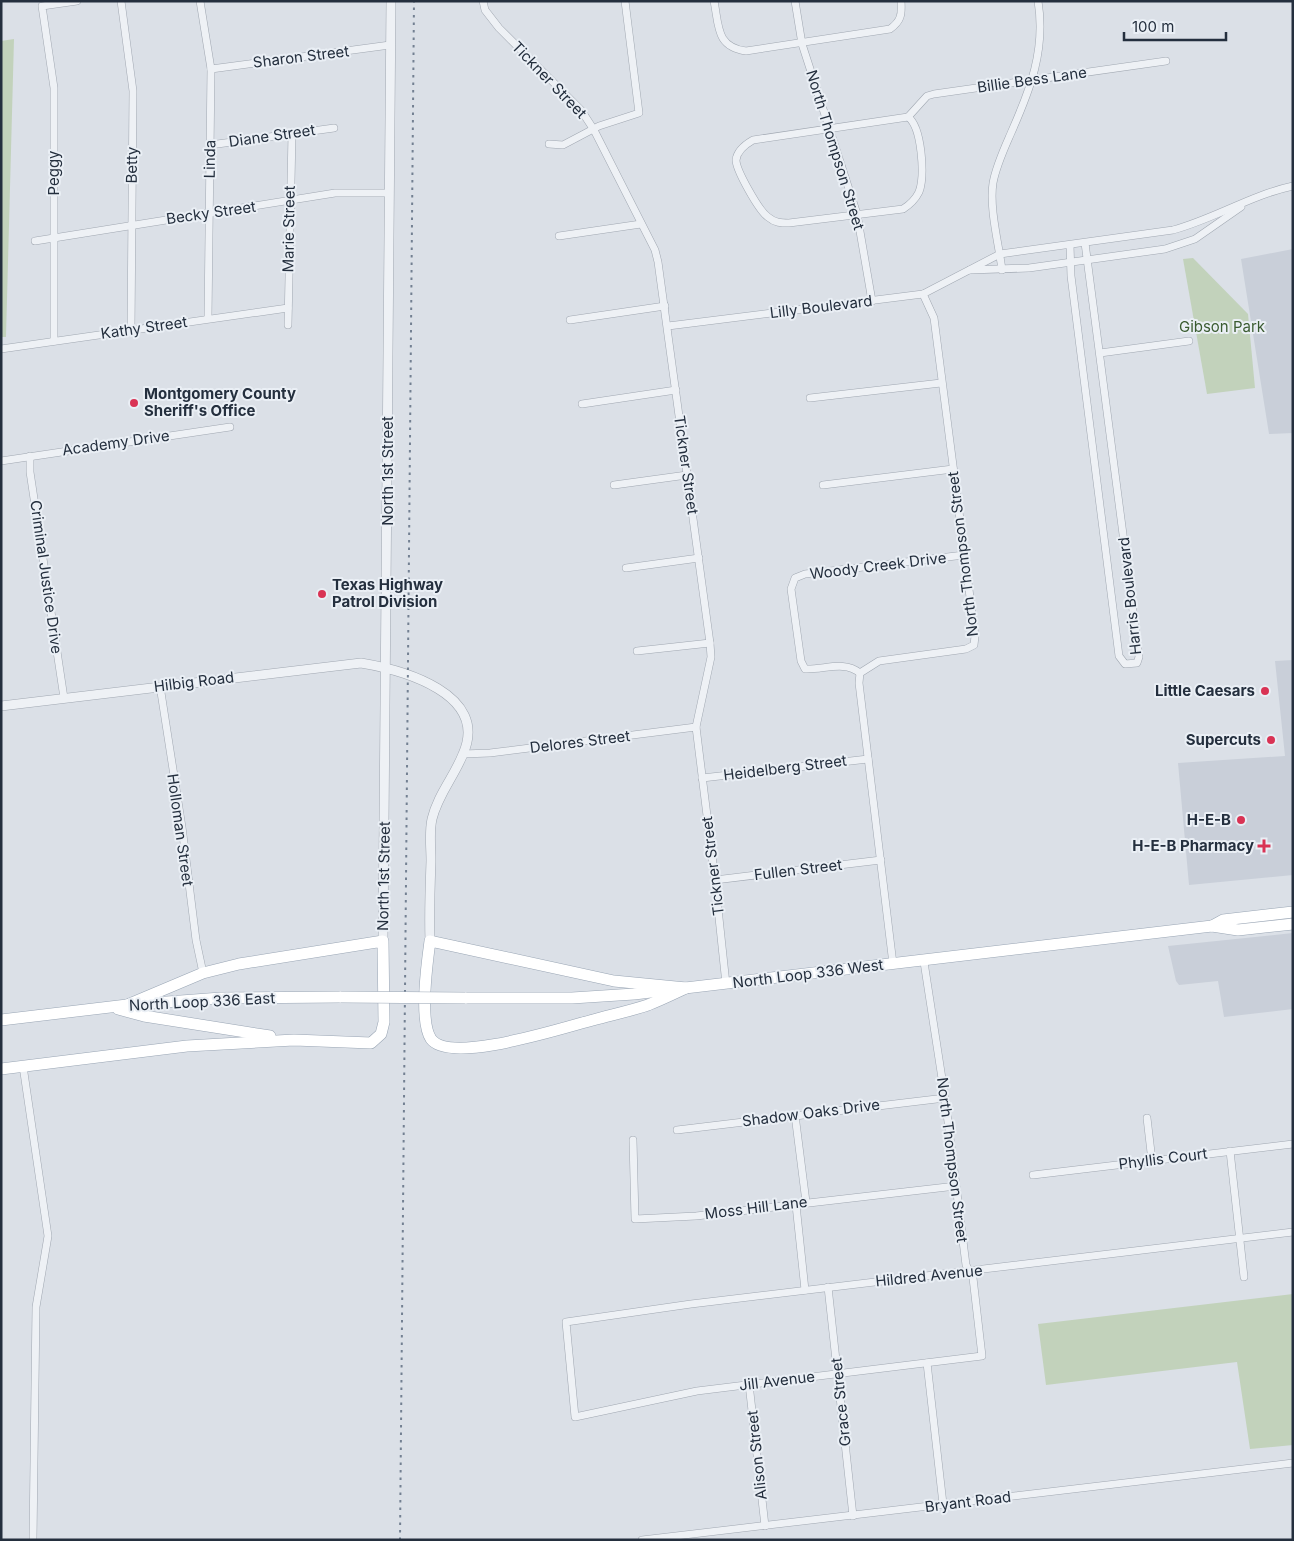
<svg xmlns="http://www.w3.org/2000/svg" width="1294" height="1541" viewBox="0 0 1294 1541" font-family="Inter,sans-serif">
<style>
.built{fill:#c9cfd9}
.green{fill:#c2d2bb}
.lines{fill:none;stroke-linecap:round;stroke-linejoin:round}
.minor-casing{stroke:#a0a7b1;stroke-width:8}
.tertiary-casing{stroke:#a0a7b1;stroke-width:10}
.primary-casing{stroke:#99a5b4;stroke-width:12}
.minor{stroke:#eef1f5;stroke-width:7}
.tertiary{stroke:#eef1f5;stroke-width:9}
.primary{stroke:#fff;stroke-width:11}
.rail{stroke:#738092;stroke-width:2;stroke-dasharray:2.5 5;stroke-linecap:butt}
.primary-bridge-casing{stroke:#99a5b4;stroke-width:12;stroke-linecap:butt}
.primary-bridge{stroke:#fff;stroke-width:11}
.poi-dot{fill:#d93354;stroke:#eaeff5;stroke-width:2}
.labels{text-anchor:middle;stroke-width:4;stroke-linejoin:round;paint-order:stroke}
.street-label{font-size:15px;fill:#242f3e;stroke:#eaeff5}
.park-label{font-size:15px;fill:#3a5b30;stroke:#eaeff5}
.poi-label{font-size:15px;font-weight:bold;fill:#242f3e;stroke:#eaeff5;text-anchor:end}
</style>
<rect width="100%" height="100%" fill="#dbe0e7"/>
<g class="built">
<path d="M1293 249V433L1269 434 1241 259Z"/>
<path d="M1293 660V875L1189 885 1178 763 1285 756 1275 661Z"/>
<path d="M1293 933V1009L1224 1017 1218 981 1179 985 1176 981 1168 946Z"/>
</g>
<g class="green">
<path d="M14 39 6 337H1V41Z"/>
<path d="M1193 258 1248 314 1255 388 1207 394 1183 259Z"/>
<path d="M1293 1294V1445L1250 1449 1237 1362 1046 1385 1038 1324Z"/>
</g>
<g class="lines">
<g class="minor-casing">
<g id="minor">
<path d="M121 1 133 91 131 330"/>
<path d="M200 1 211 69 208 318"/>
<path d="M483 1 485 10 499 28 581 110 594 130 655 250 658 262 710 643 711 657 696 727 715 880 726 984"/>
<path d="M714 1C719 26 716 47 746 51L890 29C901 21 902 15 901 1"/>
<path d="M795 1 802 44 857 214 872 301"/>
<path d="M211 69 390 45"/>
<path d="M908 117C922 127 925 176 919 192 915 200 911 204 903 209L789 223C781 223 775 223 768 217 759 211 736 170 736 160 737 151 746 144 753 140Z"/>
<path d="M908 117 927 96 934 94 1166 61"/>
<path d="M549 144 563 145 599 126 639 113 625 1"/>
<path d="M210 145 334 128"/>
<path d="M559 236 641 224"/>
<path d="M35 241 335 193H388"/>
<path d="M1070 245 1071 276 1119 656 1125 664 1137 663 1139 657 1085 243"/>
<path d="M970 270 1029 268 1165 249 1195 239 1241 207"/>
<path d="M1002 270C999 245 989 208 993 183 996 166 1004 149 1011 133 1030 90 1046 50 1038 1"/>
<path d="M570 320 665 306"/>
<path d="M288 325 292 134"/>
<path d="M668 326 923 294 1000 254 1173 230C1214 219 1251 195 1293 186"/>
<path d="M54 341V88L42 6 77 1"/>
<path d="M1 349 288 308"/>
<path d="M1100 353 1189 341"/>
<path d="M810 398 941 383"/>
<path d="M582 404 676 390"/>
<path d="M30 456V472L64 698"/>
<path d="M1 461 230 427"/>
<path d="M614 485 687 475"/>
<path d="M823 485 953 469"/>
<path d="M626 568 699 558"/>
<path d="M637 651 710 643"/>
<path d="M860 673C844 660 824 670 805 669L801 661 791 589 795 578 805 574 964 555"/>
<path d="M160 686 182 827 196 940 203 973"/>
<path d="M463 754 490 753 696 727"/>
<path d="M702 778 868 759"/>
<path d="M715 880 881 860"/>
<path d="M924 962 945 1098 966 1265 973 1278 982 1356 697 1391 575 1417 566 1322 691 1304 1293 1232"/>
<path d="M893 964 859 683 860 673 879 661 966 649 974 645 975 636 934 318 923 294"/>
<path d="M23 1066 48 1236 36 1307 33 1540"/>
<path d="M795 1115 806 1202"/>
<path d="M1147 1118 1152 1161"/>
<path d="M677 1130 945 1098"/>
<path d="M633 1140 635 1219 696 1216 956 1186"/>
<path d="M1230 1151 1244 1277"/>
<path d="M1033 1175 1293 1144"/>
<path d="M796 1205 805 1290"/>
<path d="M828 1287 853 1516"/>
<path d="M927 1363 943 1504"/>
<path d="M749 1384 765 1526"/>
<path d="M642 1540 1293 1463"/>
</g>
</g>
<g class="tertiary-casing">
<g id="tertiary">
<path d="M1 706 361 663C403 670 490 694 463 754 454 777 438 794 432 819 429 832 431 847 431 861 430 888 429 914 430 941"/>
<path d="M383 941 391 1"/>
</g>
</g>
<g class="primary-casing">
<g id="primary">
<path d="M1212 926 1223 920 1293 912"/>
<path d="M430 941 614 981 686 988C673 994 661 1000 648 1005 630 1011 611 1015 593 1020 565 1027 450 1065 431 1039 419 1021 427 963 430 941Z"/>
<path d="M465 998H572L634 994 1212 926 1238 930 1293 924"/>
<path d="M118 1009 144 1016 270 1036"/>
<path d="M1 1020 127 1005 221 998 341 997"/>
<path d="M1 1069 187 1046 294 1040 371 1043 381 1034 384 1022 383 941 239 964 203 973 127 1005"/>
</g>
</g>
<use href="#minor" class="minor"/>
<use href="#tertiary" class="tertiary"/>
<use href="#primary" class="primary"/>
<path class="rail" d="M400 1540 414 1"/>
<g class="primary-bridge-casing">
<path id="primary-bridge" d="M341 997 465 998"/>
</g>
<use href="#primary-bridge" class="primary-bridge"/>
</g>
<g class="poi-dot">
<circle cx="134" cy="403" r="5"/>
<circle cx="322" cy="594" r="5"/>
<circle cx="1265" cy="691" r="5"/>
<circle cx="1271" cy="740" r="5"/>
<circle cx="1241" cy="820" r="5"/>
<path d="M1261.5 838.5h5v5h5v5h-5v5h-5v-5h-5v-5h5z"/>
</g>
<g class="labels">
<g class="street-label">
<text transform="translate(301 57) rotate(-7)" y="5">Sharon Street</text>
<text transform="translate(549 80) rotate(46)" y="5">Tickner Street</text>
<text transform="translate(1032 80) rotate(-8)" y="5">Billie Bess Lane</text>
<text transform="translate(272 136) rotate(-8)" y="5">Diane Street</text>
<text transform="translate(835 150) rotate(73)" y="5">North Thompson Street</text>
<text transform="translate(210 159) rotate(-89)" y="5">Linda</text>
<text transform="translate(132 165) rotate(-89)" y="5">Betty</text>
<text transform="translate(54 173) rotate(-90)" y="5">Peggy</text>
<text transform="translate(211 213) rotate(-8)" y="5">Becky Street</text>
<text transform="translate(289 229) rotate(-89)" y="5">Marie Street</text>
<text transform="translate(821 307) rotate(-7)" y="5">Lilly Boulevard</text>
<text transform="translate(144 328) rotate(-8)" y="5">Kathy Street</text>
<text transform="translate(116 443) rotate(-8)" y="5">Academy Drive</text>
<text transform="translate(686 465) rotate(82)" y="5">Tickner Street</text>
<text transform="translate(388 471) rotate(-90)" y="5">North 1st Street</text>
<text transform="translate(963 554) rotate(-97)" y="5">North Thompson Street</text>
<text transform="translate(878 566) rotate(-7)" y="5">Woody Creek Drive</text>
<text transform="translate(46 577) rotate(82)" y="5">Criminal Justice Drive</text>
<text transform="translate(1130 596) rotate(-96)" y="5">Harris Boulevard</text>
<text transform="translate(194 682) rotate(-7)" y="5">Hilbig Road</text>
<text transform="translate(580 742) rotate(-7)" y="5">Delores Street</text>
<text transform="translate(785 768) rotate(-7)" y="5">Heidelberg Street</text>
<text transform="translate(180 830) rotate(82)" y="5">Holloman Street</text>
<text transform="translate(713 866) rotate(-97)" y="5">Tickner Street</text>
<text transform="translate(798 870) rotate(-7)" y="5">Fullen Street</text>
<text transform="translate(384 876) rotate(-89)" y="5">North 1st Street</text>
<text transform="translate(808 974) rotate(-7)" y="5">North Loop 336 West</text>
<text transform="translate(202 1002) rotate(-3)" y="5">North Loop 336 East</text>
<text transform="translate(811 1113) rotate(-7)" y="5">Shadow Oaks Drive</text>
<text transform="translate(1163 1159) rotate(-7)" y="5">Phyllis Court</text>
<text transform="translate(952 1160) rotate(83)" y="5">North Thompson Street</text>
<text transform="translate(756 1208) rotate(-7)" y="5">Moss Hill Lane</text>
<text transform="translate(929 1276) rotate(-6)" y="5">Hildred Avenue</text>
<text transform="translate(777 1381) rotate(-7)" y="5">Jill Avenue</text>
<text transform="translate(841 1402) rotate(-96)" y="5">Grace Street</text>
<text transform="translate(757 1455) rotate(-96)" y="5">Alison Street</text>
<text transform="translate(968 1502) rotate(-7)" y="5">Bryant Road</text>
</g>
<g class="park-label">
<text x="1222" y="332">Gibson Park</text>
</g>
<g class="poi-label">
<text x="144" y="399" text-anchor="start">Montgomery County<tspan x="144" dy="17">Sheriff's Office</tspan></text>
<text x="332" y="590" text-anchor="start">Texas Highway<tspan x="332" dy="17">Patrol Division</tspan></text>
<text x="1255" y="696">Little Caesars</text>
<text x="1261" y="745">Supercuts</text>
<text x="1231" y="825">H-E-B</text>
<text x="1254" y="851">H-E-B Pharmacy</text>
</g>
</g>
<rect width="1294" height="1541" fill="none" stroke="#242f3e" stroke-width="5"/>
<path d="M1124 32v8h102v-8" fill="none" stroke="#242f3e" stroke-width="2.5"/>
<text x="1132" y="32" font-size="15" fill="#242f3e" stroke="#eaeff5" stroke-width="4" paint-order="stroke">100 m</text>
</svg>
